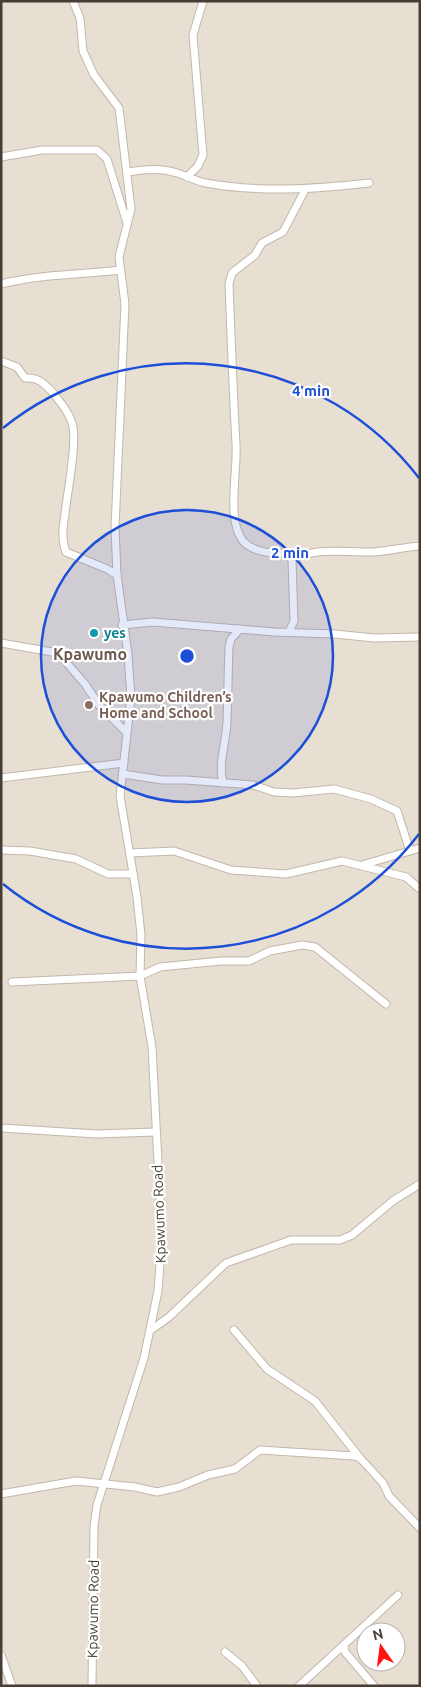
<svg xmlns="http://www.w3.org/2000/svg" width="421" height="1687" viewBox="0 0 421 1687" font-family="Ubuntu,sans-serif">
<style>
.residential{fill:#e8dfd3;fill-rule:evenodd}
.lines{fill:none;stroke-linecap:round;stroke-linejoin:round}
.street-casing{stroke:#c3b7ab;stroke-width:9}
.street{stroke:#fff;stroke-width:7}
.ring{fill:none;stroke:#1d4ed8;stroke-width:2.5}
.culture-dot{fill:#0f9aa8;stroke:#fff;stroke-width:2}
.education-dot{fill:#8d6e63;stroke:#fff;stroke-width:2}
.labels{text-anchor:middle;stroke-width:4.5;stroke-linejoin:round;paint-order:stroke}
.culture-label{font-size:14px;font-weight:bold;fill:#0d838f;stroke:#fff;text-anchor:start}
.education-label{font-size:14px;font-weight:bold;fill:#785e54;stroke:#fff;text-anchor:start}
.street-label{font-size:14px;fill:#473d35;stroke:#fff}
.quarter-label{font-size:16px;font-weight:bold;fill:#6b5a4b;stroke:#fff}
.centre{fill:#1d4ed8;stroke:#fff;stroke-width:2.5}
.ring-label{font-size:15px;text-anchor:middle;font-weight:bold;fill:#1d4ed8;stroke:#fff;stroke-width:4.5;stroke-linejoin:round;paint-order:stroke}
</style>
<rect width="100%" height="100%" fill="#f4eee6"/>
<path class="residential" d="M1 1H420V1686H1ZM366 1632H396V1662H366Z"/>
<g class="lines">
<g class="street-casing">
<g id="street">
<path d="M73 1 80 18 83 51 94 75 119 108 131 209 119 257 125 304 115 527 117 575 128 654 131 698 120 796 137 897 141 935 140 976 152 1047 162 1239 158 1291 144 1358 97 1505 94 1526 92 1686"/>
<path d="M1 157 42 150H97L107 159 127 223"/>
<path d="M128 172C144 169 162 168 177 173 187 176 196 181 206 183 260 193 315 189 369 183"/>
<path d="M187 177 198 166 203 155 193 35 203 1"/>
<path d="M1 284C40 274 81 275 120 270"/>
<path d="M1 361 17 367 25 378C39 377 45 384 54 394 60 402 69 412 72 423 78 439 67 494 65 514 63 527 61 539 66 552L107 569 117 575"/>
<path d="M301 554C284 553 256 556 243 541 226 520 238 469 236 444 233 390 231 337 229 284L232 273 255 255 262 243 283 232 305 190"/>
<path d="M122 625 153 622 274 632 335 634 374 638 420 637"/>
<path d="M289 632 294 621 292 560C316 546 346 553 373 552 389 551 404 547 420 546"/>
<path d="M1 643 58 653 85 684 99 705 126 732"/>
<path d="M123 774 162 780H186L253 785 274 792 293 793 334 789 371 799 397 811 410 851"/>
<path d="M1 778 124 763"/>
<path d="M223 783C218 762 226 743 227 722 228 697 228 672 229 647L231 639 240 629"/>
<path d="M1 850 30 851 76 859 108 874H133"/>
<path d="M131 853 174 851 231 870 286 874 342 861 406 877 420 889"/>
<path d="M362 865 420 848"/>
<path d="M12 982 140 976 160 967 221 961H249L270 951 302 945 315 947 386 1004"/>
<path d="M1 1128 97 1134 155 1132"/>
<path d="M151 1330 169 1317 226 1263 291 1240H340L352 1235 394 1200 420 1184"/>
<path d="M234 1330 267 1369 315 1401 360 1458"/>
<path d="M1 1494 76 1481 135 1487 157 1492 179 1487 208 1475 235 1469 260 1450 354 1456 360 1458 383 1483 389 1496 420 1528"/>
<path d="M344 1646 345 1652 374 1686"/>
<path d="M225 1652 242 1666 257 1686"/>
<path d="M1 1655 12 1686"/>
<path d="M299 1686 398 1595"/>
</g>
</g>
<use href="#street" class="street"/>
</g>
<circle cx="187" cy="656" r="146" fill="#1d4ed8" fill-opacity=".12"/>
<g class="ring">
<circle cx="187" cy="656" r="146"/>
<path d="M419 834A293 293 0 0 1 3 884M3 428A293 293 0 0 1 419 478"/>
</g>
<circle class="culture-dot" cx="94" cy="633" r="5"/>
<circle class="education-dot" cx="89" cy="705" r="5"/>
<g class="labels">
<g class="culture-label">
<text x="104" y="638">yes</text>
</g>
<g class="education-label">
<text x="99" y="702">Kpawumo Children’s<tspan x="99" dy="16">Home and School</tspan></text>
</g>
<g class="street-label">
<text transform="translate(159 1214) rotate(-92)" y="5">Kpawumo Road</text>
<text transform="translate(93 1609) rotate(-89)" y="5">Kpawumo Road</text>
</g>
<g class="quarter-label">
<text x="90" y="660">Kpawumo</text>
</g>
</g>
<circle cx="187" cy="656" r="8" class="centre"/>
<g class="ring-label">
<text x="311" y="396">4 min</text>
<text x="290" y="558">2 min</text>
</g>
<rect width="421" height="1687" fill="none" stroke="#473d35" stroke-width="5"/>
<g transform="translate(381 1647) rotate(346)"><circle r="24" fill="#ffffff" stroke="#b5b1ae"/>
<path d="M0-4L9 19L0 12L-9 19Z" fill="#ff1412"/>
<text y="-8" font-size="14" font-weight="bold" text-anchor="middle" fill="#473d35">N</text>
</g>
</svg>
